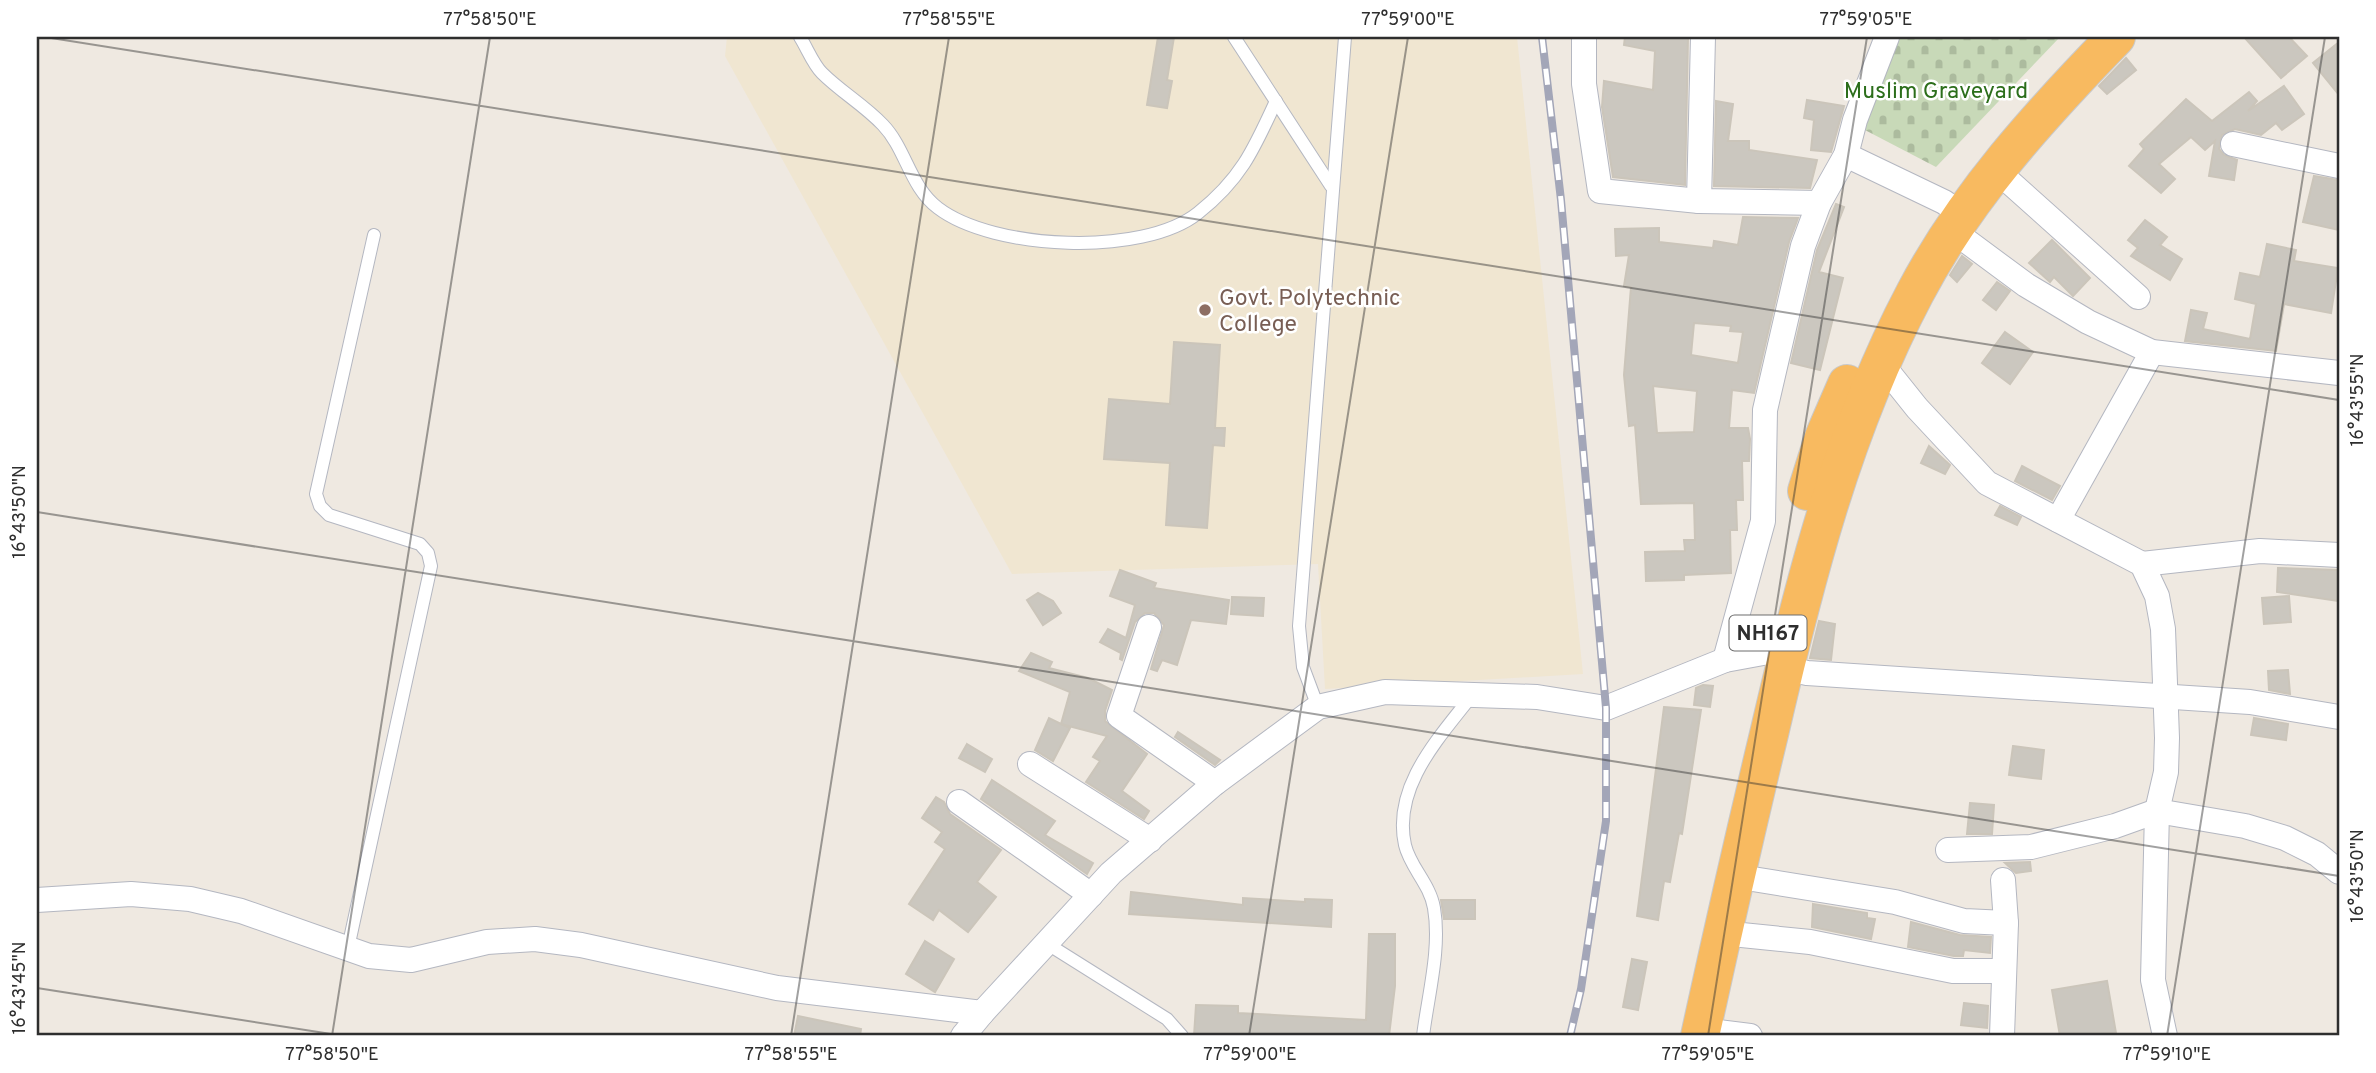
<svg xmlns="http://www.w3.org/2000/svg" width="2376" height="1073" viewBox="0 0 2376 1073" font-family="Overpass,sans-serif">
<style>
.education{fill:#f0e6d1}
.cemetery{fill:url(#cemetery-stones)}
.building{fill:#cbc7bf;stroke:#cbc5ba;stroke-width:2;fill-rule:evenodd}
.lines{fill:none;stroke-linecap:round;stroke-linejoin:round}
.service-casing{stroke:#b4b7c1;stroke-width:14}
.minor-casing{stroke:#b4b7c1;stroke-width:26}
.trunk-casing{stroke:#c9c9c9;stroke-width:40}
.service{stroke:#fff;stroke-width:12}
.minor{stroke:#fff;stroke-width:24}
.trunk{stroke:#f8ba60;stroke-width:38}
.rail-casing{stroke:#a3a6b8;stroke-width:8}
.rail{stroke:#fff;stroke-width:5;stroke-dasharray:16;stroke-linecap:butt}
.ticks{fill:none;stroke:#2e2e2e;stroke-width:2;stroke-opacity:0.45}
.education-dot{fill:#8d6e63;stroke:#fff;stroke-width:2.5}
.labels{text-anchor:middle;stroke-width:5;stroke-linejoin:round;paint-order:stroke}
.shield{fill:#fff;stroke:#6d6d6d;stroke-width:2}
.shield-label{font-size:21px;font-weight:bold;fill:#2e2e2e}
.park-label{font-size:23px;fill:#2c6e1b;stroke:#fff}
.education-label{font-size:23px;fill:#785e54;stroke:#fff;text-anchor:start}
.neatline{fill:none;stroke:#2e2e2e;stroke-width:2.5}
.ticks-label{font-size:18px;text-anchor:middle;fill:#2e2e2e}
</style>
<defs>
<pattern id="cemetery-stones" width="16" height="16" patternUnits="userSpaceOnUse" patternTransform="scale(1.75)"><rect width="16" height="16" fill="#c8d9b8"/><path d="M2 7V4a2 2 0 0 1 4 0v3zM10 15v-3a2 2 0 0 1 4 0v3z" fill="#acbb9e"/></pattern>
</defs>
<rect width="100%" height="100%" fill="#efe9e1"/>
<path class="education" d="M727 37H1517L1583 674 1325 689 1318 564 1012 574 725 56Z"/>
<path class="cemetery" d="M1900 37H2060L1936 167 1863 129Z"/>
<g class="building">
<path d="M1158 37H1174L1167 80 1172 81 1167 108 1147 105Z"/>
<path d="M1625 37H1688L1685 185 1613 177 1602 107 1604 81 1653 90 1655 51 1624 45Z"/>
<path d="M2244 37H2289L2307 56 2281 78Z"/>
<path d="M2339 42V95L2313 63Z"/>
<path d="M2126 58 2136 70 2107 94 2099 86Z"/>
<path d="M2284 86 2304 114 2282 130 2276 123 2261 135 2235 129 2222 135 2219 149 2224 155 2237 160 2234 180 2209 176 2215 141 2205 150 2191 137 2159 164 2175 179 2161 193 2129 166 2144 149 2140 144 2186 99 2212 121 2249 92 2257 101 2248 111Z"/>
<path d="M1807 100 1844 106 1831 152 1811 150 1814 120 1804 118Z"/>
<path d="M1716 101 1733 104 1728 141H1749V150L1817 160 1810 188 1714 186Z"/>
<path d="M2314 176 2339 180V230L2303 222Z"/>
<path d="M1836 204 1844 207 1819 272 1843 278 1820 370 1791 363 1817 250Z"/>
<path d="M1743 217 1798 218 1789 242 1754 393 1732 390 1729 428H1748L1750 439 1749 461H1742L1743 500H1736L1737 530H1730L1731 573 1684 575V580L1646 581 1645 552 1685 551 1684 540H1695L1694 503 1641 504 1635 425 1629 426 1624 375 1631 287 1624 286 1629 255 1616 256 1615 229 1659 228V242L1713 248 1714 241 1738 245ZM1694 323 1731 326 1730 331 1743 332 1738 363 1691 355ZM1653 386 1697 391 1694 432 1657 433Z"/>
<path d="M2145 220 2167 237 2160 245 2182 259 2170 280 2131 256 2138 248 2128 240Z"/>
<path d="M2052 240 2090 278 2073 296 2054 277 2050 282 2029 263Z"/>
<path d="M2267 244 2296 250 2294 261 2338 268 2331 313 2284 304 2276 351 2185 341 2191 310 2207 313 2203 329 2250 339 2256 304 2235 299 2240 273 2260 277Z"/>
<path d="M1962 256 1972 264 1957 282 1950 275Z"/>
<path d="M1997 282 2010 291 1996 310 1983 300Z"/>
<path d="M2005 332 2033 352 2010 384 1982 363Z"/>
<path d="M1174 342 1220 345 1215 428H1225L1224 446 1213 445 1207 528 1166 525 1170 463 1104 459 1109 399 1170 404Z"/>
<path d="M1929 446 1950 465 1945 474 1921 463Z"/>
<path d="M2022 466 2060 486 2052 500 2015 481Z"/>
<path d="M2000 506 2021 517 2017 525 1995 515Z"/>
<path d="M2278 568 2339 570V601L2277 592Z"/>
<path d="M1120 570 1156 583 1154 588 1229 600 1226 624 1191 620 1177 665 1162 660 1157 671 1151 669 1164 625 1154 613H1145L1135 622 1122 660 1120 659 1121 653 1100 642 1108 629 1126 638 1135 605 1110 596Z"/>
<path d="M1038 593 1053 601 1061 613 1043 625 1027 600Z"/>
<path d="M2289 596 2291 622 2264 624 2262 598Z"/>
<path d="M1232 597 1264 598 1263 616 1231 614Z"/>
<path d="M1819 621 1835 624 1831 660 1810 658Z"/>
<path d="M1031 653 1052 662 1049 668 1088 678 1112 690 1105 711V721L1147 754 1122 791 1149 811 1144 819 1086 782 1100 761 1093 757 1107 736 1061 724 1070 728 1053 761 1035 750 1049 718 1061 724 1070 692 1019 671Z"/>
<path d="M2288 670 2290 694 2269 690 2268 671Z"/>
<path d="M1703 685 1713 686 1710 707 1694 705 1696 688Z"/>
<path d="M1664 707 1701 710 1682 834 1679 833 1670 882 1664 881 1658 920 1637 916Z"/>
<path d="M2254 718 2288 724 2286 740 2251 735Z"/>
<path d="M1178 732 1220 760 1215 765 1175 737Z"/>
<path d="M967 744 992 759 985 772 959 758Z"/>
<path d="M2013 746 2044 750 2041 779 2009 775Z"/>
<path d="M992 780 1055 821 1045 835 1093 863 1087 874 981 799Z"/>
<path d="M936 797 944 802 950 814 1001 850 977 882 996 897 968 932 939 910 933 920 909 904 945 849 935 842 942 832 922 818Z"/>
<path d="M1970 803 1994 805 1992 834H1967Z"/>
<path d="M2030 862 2031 871 2016 873 2005 863Z"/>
<path d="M1131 892 1243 905V898L1305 902V899L1332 900 1331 927 1129 914Z"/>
<path d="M1441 900H1475V919H1444Z"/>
<path d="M1813 904 1867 913V918L1875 919 1871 939 1812 927Z"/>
<path d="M1911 922 1960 935 1991 937 1990 953 1964 950 1963 956H1954L1908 947Z"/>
<path d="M1369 934H1395V986L1389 1036H1194L1196 1005 1238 1006V1013L1366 1020Z"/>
<path d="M925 941 954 959 935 992 906 974Z"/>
<path d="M1632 959 1647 962 1638 1010 1623 1007Z"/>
<path d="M2107 981 2116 1033 2060 1036 2052 990Z"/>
<path d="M1964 1003 1988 1006 1987 1028 1961 1025Z"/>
<path d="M798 1016 861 1029 860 1036H794Z"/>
</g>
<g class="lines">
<g class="service-casing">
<g id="service">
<path d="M800 37C807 48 813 64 822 73 841 92 864 105 883 125 906 149 910 187 938 208 993 250 1143 257 1198 213 1241 179 1254 149 1276 101"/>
<path d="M1234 37 1331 186"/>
<path d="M1318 707 1303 667 1299 626 1345 37"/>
<path d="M1046 943 1167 1019 1182 1036"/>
<path d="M348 948 431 566 428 553 420 544 329 515 320 506 316 494 374 235"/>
<path d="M1423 1036C1428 995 1441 949 1434 908 1430 884 1410 867 1405 845 1392 786 1440 737 1473 694"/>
</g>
</g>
<g class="minor-casing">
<g id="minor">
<path d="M1584 37V84L1600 191 1699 201 1819 203"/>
<path d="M2233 144 2339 166"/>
<path d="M1846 155 1944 202 1964 216"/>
<path d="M1995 169 2138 297"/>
<path d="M1699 201 1703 37"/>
<path d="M1953 231 2026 285 2088 322 2152 352 2339 373"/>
<path d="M1881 363 1917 408 1987 483 2142 564 2157 596 2163 629 2167 738 2166 772 2157 811 2153 980 2165 1036"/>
<path d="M2058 520 2152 352"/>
<path d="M2142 564 2260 551 2339 555"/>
<path d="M1149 627 1119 716 1215 783"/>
<path d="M1725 660 1763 521 1765 410 1803 246 1819 203 1846 155 1855 120 1887 37"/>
<path d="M1784 668 1807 673 2250 702 2339 717"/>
<path d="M1030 764 1150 840"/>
<path d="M959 802 1091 895"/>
<path d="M1948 850 2031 847 2115 826 2157 811 2245 826 2285 838 2317 854 2339 872"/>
<path d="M1734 876 1895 902 1964 921 2006 923"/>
<path d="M37 900 131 894 190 899 241 911 369 956 411 960 487 942 535 939 581 945 777 988 982 1013 1111 873 1215 783 1318 707 1385 692 1537 697 1606 708 1725 660 1763 653"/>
<path d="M1722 933 1810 942 1953 971H2003"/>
<path d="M1702 1030 1750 1036"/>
<path d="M963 1036 982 1013"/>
<path d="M2002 1036 2006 923 2003 880"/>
</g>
</g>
<g class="trunk-casing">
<g id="trunk">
<path d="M1807 491 1824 437 1847 384"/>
<path d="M1700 1036C1722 935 1745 834 1769 734 1804 583 1842 431 1915 293 1966 196 2040 115 2116 37"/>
</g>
</g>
<use href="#service" class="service"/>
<use href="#minor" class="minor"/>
<use href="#trunk" class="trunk"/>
<g class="rail-casing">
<path id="rail" d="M1542 37 1561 200 1606 708V821L1581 989 1570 1036"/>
</g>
<use href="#rail" class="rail"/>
</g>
<path class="ticks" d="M45 37 2339 400M37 512 2339 876M37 988 344 1036M332 1036 490 37M791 1036 949 37M1249 1036 1408 37M1708 1036 1867 37M2167 1036 2325 37"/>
<circle class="education-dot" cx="1205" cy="310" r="7"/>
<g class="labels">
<rect class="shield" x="1729.5" y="615.5" width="77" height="35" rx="5"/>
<g class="shield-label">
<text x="1768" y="640">NH167</text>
</g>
<g class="park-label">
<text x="1936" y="98">Muslim Graveyard</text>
</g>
<g class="education-label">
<text x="1219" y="305">Govt. Polytechnic<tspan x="1219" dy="26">College</tspan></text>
</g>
</g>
<rect width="2376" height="1073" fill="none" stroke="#ffffff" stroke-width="77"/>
<rect x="38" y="38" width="2300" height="996" class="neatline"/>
<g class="ticks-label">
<text x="490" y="25">77°58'50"E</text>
<text x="949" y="25">77°58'55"E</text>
<text x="1408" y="25">77°59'00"E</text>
<text x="1866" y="25">77°59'05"E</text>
<text transform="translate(2357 400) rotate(-90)" y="6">16°43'55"N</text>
<text transform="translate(19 512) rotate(-90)" y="6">16°43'50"N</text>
<text transform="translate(2357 876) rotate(-90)" y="6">16°43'50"N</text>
<text transform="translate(19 988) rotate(-90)" y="6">16°43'45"N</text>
<text x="332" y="1060">77°58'50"E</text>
<text x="791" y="1060">77°58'55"E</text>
<text x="1250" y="1060">77°59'00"E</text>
<text x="1708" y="1060">77°59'05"E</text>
<text x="2167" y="1060">77°59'10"E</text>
</g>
</svg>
